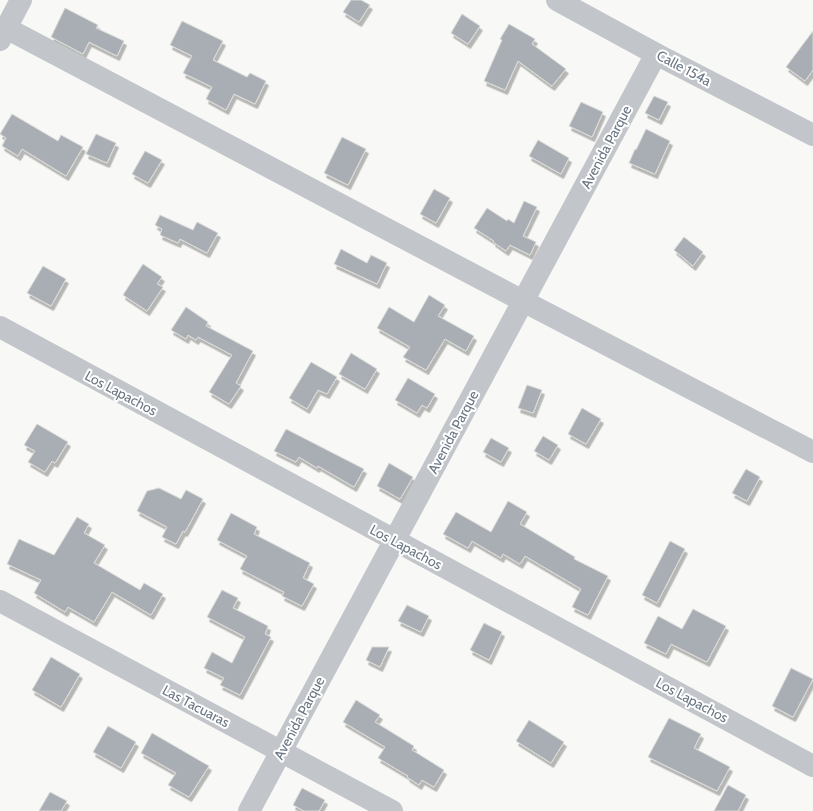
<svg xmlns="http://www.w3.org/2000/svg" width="813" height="811" viewBox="0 0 813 811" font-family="Cabin,sans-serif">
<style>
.building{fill:#a8aeb4;stroke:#dadad8;filter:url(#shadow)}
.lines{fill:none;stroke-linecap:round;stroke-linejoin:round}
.minor{stroke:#c2c5c9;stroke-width:22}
.labels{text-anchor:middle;stroke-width:4;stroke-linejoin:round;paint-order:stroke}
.street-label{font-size:14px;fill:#6a7784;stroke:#fff}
</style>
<defs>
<filter id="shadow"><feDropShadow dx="2.5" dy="4.5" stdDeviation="0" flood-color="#0004"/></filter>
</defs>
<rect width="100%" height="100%" fill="#f8f8f6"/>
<g class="building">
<path d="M351 0H361L370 5 359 22 343 12Z"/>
<path d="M65 8 98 25 96 28 124 41 117 56 89 42 83 54 51 37Z"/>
<path d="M462 14 480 26 468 44 451 33Z"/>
<path d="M182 21 223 41 213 60 247 77 250 73 266 81 255 104 234 94 226 110 206 99 212 87 183 73 192 56 170 45Z"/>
<path d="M509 24 535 39 532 44 566 69 552 86 518 61 505 90 484 81 502 40 500 39Z"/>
<path d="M813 31V70L805 81 786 67Z"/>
<path d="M654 96 668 102 659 120 645 113Z"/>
<path d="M581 102 603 112 592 137 569 126Z"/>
<path d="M12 114 58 141 61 135 83 147 66 176 22 149 18 156 2 146 6 138 0 134Z"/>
<path d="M646 129 670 141 655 174 629 163 635 149 636 150Z"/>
<path d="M96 134 116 143 107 163 86 154Z"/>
<path d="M342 137 366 149 348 185 324 173Z"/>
<path d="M538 140 569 158 561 174 529 156Z"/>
<path d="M145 151 162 160 148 183 132 174Z"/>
<path d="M434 189 450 198 436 223 420 214Z"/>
<path d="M524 201 537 207 523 236 536 242 530 255 510 245 506 251 493 242 494 241 474 228 487 208 507 221 508 219 514 223Z"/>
<path d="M160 215 193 230 197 222 218 233 207 253 180 239 178 243 160 235 162 229 155 225Z"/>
<path d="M684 237 703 252 693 266 674 250Z"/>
<path d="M341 249 367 263 371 255 387 263 377 284 334 264Z"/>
<path d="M143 264 162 277 157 284 163 287 147 311 123 295Z"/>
<path d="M43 266 66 279 51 306 27 293Z"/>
<path d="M429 295 445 305 438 316 474 336 466 351 445 339 426 370 403 357 410 347 377 328 389 307 414 322Z"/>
<path d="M186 307 208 322 206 326 253 351 236 383 241 386 229 404 209 392 232 355 198 337 196 340 188 335 186 339 171 330Z"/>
<path d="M351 353 377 369 365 389 339 374Z"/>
<path d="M311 362 337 377 327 394 318 390 307 409 289 398Z"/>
<path d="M408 378 435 394 427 408 422 405 417 413 395 400Z"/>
<path d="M527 385 542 390 533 413 518 408Z"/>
<path d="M582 408 601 419 586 444 568 434Z"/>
<path d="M37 424 68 442 55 463 52 461 45 472 28 462 35 451 24 445Z"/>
<path d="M286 429 364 469 354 487 318 466 317 468 299 457 296 462 274 451Z"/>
<path d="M543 436 558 445 549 460 534 451Z"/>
<path d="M491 438 509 448 501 462 483 452Z"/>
<path d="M389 463 413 477 400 499 377 486Z"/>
<path d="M746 469 760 477 747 501 732 493Z"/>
<path d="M159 488 181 499 186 490 203 499 185 532 183 531 176 544 162 537 167 527 137 511 147 491Z"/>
<path d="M508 501 527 512 520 524 575 557 574 559 608 576 588 615 572 607 581 589 525 556 520 564 503 554 501 558 472 541 468 548 443 534 456 512 491 532Z"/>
<path d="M231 513 257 527 254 534 310 563 303 578 314 584 302 606 282 596 284 592 240 569 247 556 217 540Z"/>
<path d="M77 517 89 524 84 533 105 545 94 563 140 590 144 583 163 594 151 615 112 592 94 622 68 607 65 612 34 593 41 580 7 564 19 539 54 555Z"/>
<path d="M670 541 685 549 657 603 642 595Z"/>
<path d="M222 590 238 598 233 608 268 626 265 634 271 637 240 695 220 685 224 678 204 668 212 652 232 663 245 637 207 617Z"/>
<path d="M407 605 429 616 421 632 398 621Z"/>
<path d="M693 609 726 626 707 662 671 644 666 654 644 643 658 616 682 629Z"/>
<path d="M484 623 502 632 489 660 470 650Z"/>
<path d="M372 647H389L380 667 366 660Z"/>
<path d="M51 657 80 674 61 707 32 690Z"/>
<path d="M791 668 813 679 793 717 772 706Z"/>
<path d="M356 700 380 715 375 722 414 746 412 750 444 770 434 787 422 780 419 785 407 777 408 776 378 758 385 747 343 722Z"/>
<path d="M669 718 701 734 694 748 730 767 717 791 648 757Z"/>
<path d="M529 720 564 742 551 763 516 741Z"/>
<path d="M108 726 136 742 121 768 93 752Z"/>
<path d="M152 733 209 766 189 797 168 785 176 773 141 753Z"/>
<path d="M728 785 746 795 738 811H714Z"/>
<path d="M302 788 325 800 319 811H304L293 805Z"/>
<path d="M50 792 67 801 61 811H39Z"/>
</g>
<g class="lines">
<g class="minor">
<path d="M557 0 656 54 813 135"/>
<path d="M6 28 523 301 813 452"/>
<path d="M0 40 21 0"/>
<path d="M0 327 813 766"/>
<path d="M0 601 392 811"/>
<path d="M249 811 656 54"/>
</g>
</g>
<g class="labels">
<g class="street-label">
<text transform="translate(684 68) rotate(28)" y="5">Calle 154a</text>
<text transform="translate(606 147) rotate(-62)" y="5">Avenida Parque</text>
<text transform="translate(121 393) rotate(28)" y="5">Los Lapachos</text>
<text transform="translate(453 432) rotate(-62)" y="5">Avenida Parque</text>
<text transform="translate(406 547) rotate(28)" y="5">Los Lapachos</text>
<text transform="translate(692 700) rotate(28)" y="5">Los Lapachos</text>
<text transform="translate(196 706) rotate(28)" y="5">Las Tacuaras</text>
<text transform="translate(299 718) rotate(-62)" y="5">Avenida Parque</text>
</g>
</g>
</svg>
